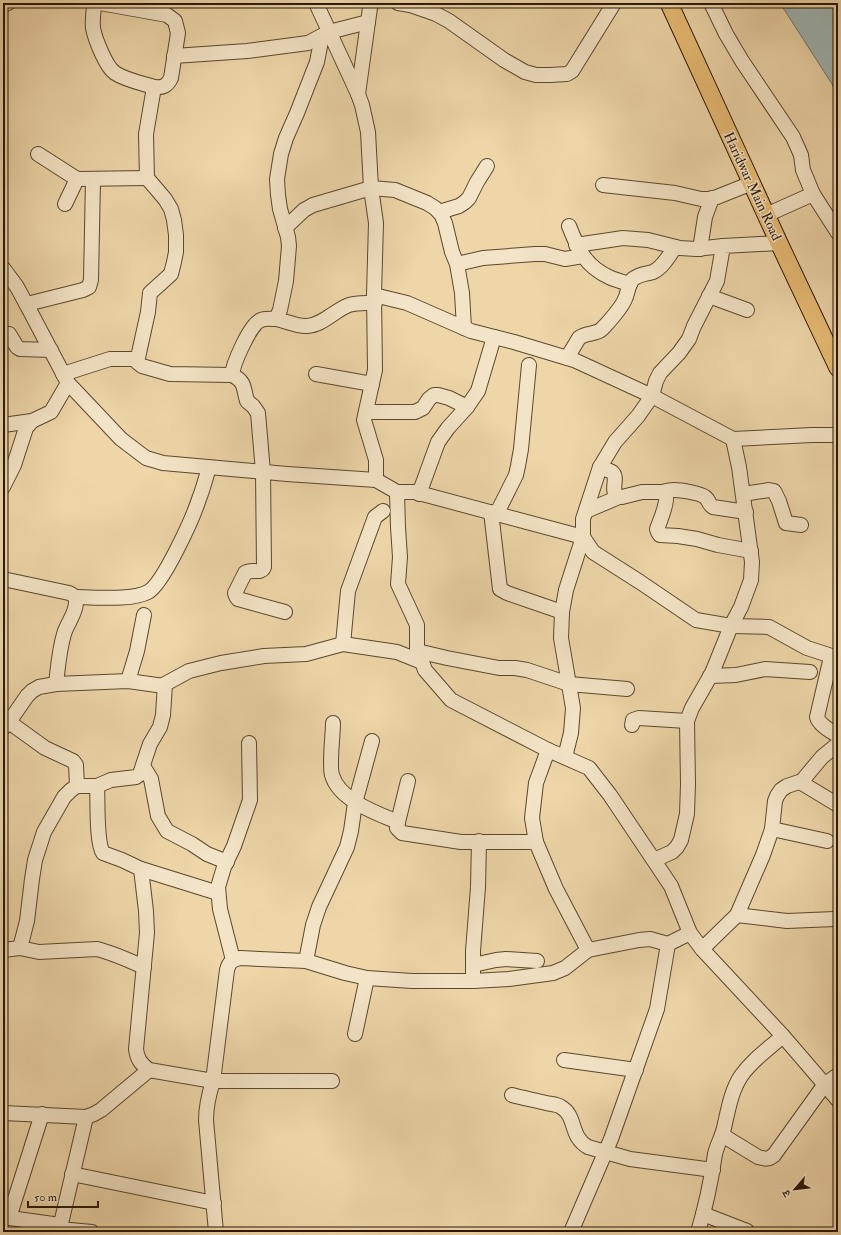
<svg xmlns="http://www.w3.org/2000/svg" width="841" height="1235" viewBox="0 0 841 1235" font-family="'IM FELL Double Pica','Noto Serif Devanagari',serif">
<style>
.water{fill:#9fb6b5;stroke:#70776f}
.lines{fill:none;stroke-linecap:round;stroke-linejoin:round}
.minor-casing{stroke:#5a482e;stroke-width:16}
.major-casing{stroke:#291805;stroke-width:19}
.minor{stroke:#f4e4c7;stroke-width:14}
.major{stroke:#e7bb74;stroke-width:17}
.labels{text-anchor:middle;stroke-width:3;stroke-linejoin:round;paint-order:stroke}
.street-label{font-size:14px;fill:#291805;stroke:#f4e4c7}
</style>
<rect width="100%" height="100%" fill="#eed6a9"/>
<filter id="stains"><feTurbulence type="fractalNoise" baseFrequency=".005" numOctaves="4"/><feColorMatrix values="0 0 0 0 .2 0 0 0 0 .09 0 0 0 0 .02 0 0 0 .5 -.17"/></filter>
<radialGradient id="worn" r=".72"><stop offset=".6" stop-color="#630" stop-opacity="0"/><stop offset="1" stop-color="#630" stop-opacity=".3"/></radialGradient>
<path class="water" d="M780 3H838V99L832 84Z"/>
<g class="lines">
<g class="minor-casing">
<g id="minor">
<path d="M94 3C94 11 92 20 93 28 95 39 106 67 115 73 126 80 141 83 154 87"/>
<path d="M100 3 167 15 175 21 178 33 171 78C167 86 163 88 154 87L146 134 147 178 165 199 171 209 174 220 176 235V252L174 262 171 274 150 293 148 312 137 362 142 366 170 374 232 375C246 382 243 388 247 401L253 406 258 413 263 472 264 567C261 575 251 568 245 573L235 593 236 596 238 599 285 612"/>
<path d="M316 3 358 94 362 105 368 132 371 188 376 223 374 295 375 370 364 420 376 460V480"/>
<path d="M398 3 410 5 436 14 449 21 504 60 525 72 536 75H550L567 74 572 71 614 3"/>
<path d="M711 3 726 34 742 61 793 137 801 155 803 170 813 194 838 233"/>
<path d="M3 5 8 3"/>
<path d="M174 56 247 51 308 43 329 32 368 22 370 8 372 3"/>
<path d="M358 94 368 22"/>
<path d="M38 154 77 179 147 178"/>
<path d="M603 185 675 193 701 199H709L717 197 752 183"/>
<path d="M65 204 77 179"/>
<path d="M439 212 459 206 465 202 469 198 477 182 487 166"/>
<path d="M766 215 813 194"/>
<path d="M569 226C578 249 585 266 609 277 615 280 623 282 630 284"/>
<path d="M285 228 304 210 313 205 371 188 395 190 427 203 435 208 441 214 445 223 452 252 457 264 462 293 464 328"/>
<path d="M576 245 623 238 648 240 680 248 696 249 723 246"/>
<path d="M700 249 705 217 712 198"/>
<path d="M457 264 483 258 535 254H545L565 259 583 256"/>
<path d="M3 268 17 287 30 311 68 383 121 439 146 458 163 463 287 474 376 480 397 492H415L583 537 593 552 640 582 696 620 731 626 769 627 807 648 838 658"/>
<path d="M374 295 407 303 471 331 514 342 574 360 652 396 733 439 812 435H838"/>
<path d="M709 296 747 310"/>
<path d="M27 304 83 290 89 287 91 280 93 179"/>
<path d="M276 319C286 321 298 327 307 326 323 325 335 310 349 305 357 302 367 303 375 303"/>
<path d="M3 334H9L17 347 20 349 51 350"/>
<path d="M567 358 579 338C586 332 596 335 602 329 608 323 622 307 625 299 628 293 628 284 633 279 639 274 646 274 653 272 663 267 669 256 675 247"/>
<path d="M63 374 110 359H137"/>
<path d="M316 374 372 384"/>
<path d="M232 375C233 364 250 324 261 320 265 318 272 319 276 319L280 310 286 281 289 246 288 237 280 209 278 195 277 179 281 154 286 138 297 113 317 62 322 36"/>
<path d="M366 412H415L423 408 429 399 434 395H438L449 398 467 407"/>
<path d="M3 425 32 421"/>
<path d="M600 467C604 469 608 470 612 472 619 478 610 489 617 496L622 497 642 492H662C664 494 665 494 666 497 667 505 660 521 657 529L658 532 660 535 678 536 697 539 718 545 751 551"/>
<path d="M3 487 14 465 26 428 32 421 51 412 68 383"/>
<path d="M397 492 398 527 400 557 398 584 417 625V648L425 670 451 700 548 750 589 768 610 795 671 886 690 933 702 949 783 1036 838 1100"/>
<path d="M662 492C666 491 670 490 674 490 681 490 700 493 705 497 709 500 709 505 713 507L746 512"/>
<path d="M419 494 438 442 448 428 467 407 478 391 494 337"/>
<path d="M743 494 769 490 774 491 779 501 786 523 801 525"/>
<path d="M586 511 619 497"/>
<path d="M491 512 500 589 507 593 562 612"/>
<path d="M497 513 516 475 518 466 521 449 529 365"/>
<path d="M3 579 69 593C74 595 76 597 76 602 76 614 67 623 64 634 59 651 58 667 56 684"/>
<path d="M75 597C95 597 131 601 148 592 163 584 193 518 199 499 203 489 206 478 209 467"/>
<path d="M343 644 348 591 375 517 383 511"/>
<path d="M417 651 447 658 499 668H515L527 670 569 684 627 689"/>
<path d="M831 657 817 717C819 725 831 731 838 736"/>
<path d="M710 676 736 675 765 669 810 672"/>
<path d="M128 681 137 651 144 615"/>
<path d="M9 722 45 748 73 761 76 765 77 786"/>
<path d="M333 723C333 735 329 765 332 775 339 800 376 813 398 822L397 828 402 833 461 842H536"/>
<path d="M632 725 633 720 639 718 687 721"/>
<path d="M3 728 9 722 27 696 32 691 39 687 56 684 128 681 164 686"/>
<path d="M548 750 536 783 532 818 536 842 556 889 588 950"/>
<path d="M565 757 571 733 573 708 561 638 562 612 566 590 583 537V519L600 467 615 442 638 416 652 396 656 381 660 373 679 353 689 339 694 326 717 281 723 246 779 243"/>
<path d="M143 766 151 779 158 816 167 831 192 844 207 854 227 862"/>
<path d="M800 782 838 805"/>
<path d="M97 786 111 780 136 777 140 774 150 744 160 727 163 715 165 684 189 671 221 663 264 656 306 654 343 644 397 652 422 662"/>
<path d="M398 822 408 781"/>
<path d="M772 829 827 841"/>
<path d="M654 860 672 852 677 847 681 840 687 814 688 784 687 721 692 708 712 673 731 626 741 607 751 580 752 562 739 467 733 439"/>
<path d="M141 869 146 911 147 933 136 1049C137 1059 141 1064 149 1070L213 1081H332"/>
<path d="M737 915 787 921 835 919"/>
<path d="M20 948 27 921 32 879 35 860 44 832 64 797 71 790 77 786H97C98 800 96 842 103 853L122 860 141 869 218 893"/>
<path d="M702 949 737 915 763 855 772 829 775 801 777 796 781 790 787 786 802 781 822 757 838 744"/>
<path d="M3 950 20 948 39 952 97 949C113 953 128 960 144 967"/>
<path d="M233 960 220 909 218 887 224 867 234 846 250 800 249 743"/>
<path d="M306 961 313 925 319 907 347 847 351 831 355 803 372 741"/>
<path d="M473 965 496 960 506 959 537 961"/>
<path d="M473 981V951L478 887 479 841"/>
<path d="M355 1034 367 978"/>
<path d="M564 1060 636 1070"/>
<path d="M512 1095C523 1098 534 1100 546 1103 550 1104 557 1104 561 1107 577 1116 569 1136 588 1147L630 1159 713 1170"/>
<path d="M3 1113 86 1117 94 1114 101 1110 149 1070"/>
<path d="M722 1135 758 1157C765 1159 768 1160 774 1155L825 1084 838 1075"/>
<path d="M72 1174 214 1203"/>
<path d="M703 1214 747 1231"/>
<path d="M3 1217 60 1225"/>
<path d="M9 1218 42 1114"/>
<path d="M59 1229 92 1232"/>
<path d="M59 1232 86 1117"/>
<path d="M216 1232 206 1120C206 1106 209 1094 213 1081L227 970C229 962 232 960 240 958L306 961 345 973 367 978 412 981H473L509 979 553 973 565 968 588 950 639 940 650 939 668 944"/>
<path d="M571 1232 611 1139 657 1009 668 944 690 933"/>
<path d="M698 1232C706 1206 711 1181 715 1154 717 1145 722 1137 724 1128 728 1111 731 1091 741 1076 752 1060 768 1049 783 1036"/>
</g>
</g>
<g class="major-casing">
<path id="major" d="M669 3 779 243 838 368"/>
</g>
<use href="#minor" class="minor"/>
<use href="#major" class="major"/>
</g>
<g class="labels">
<g class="street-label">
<text transform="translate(753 186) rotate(65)" y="5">Haridwar Main Road</text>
</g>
</g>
<rect width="841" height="1235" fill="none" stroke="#eed6a9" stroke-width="16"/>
<rect x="4" y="4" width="833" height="1227" fill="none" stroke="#291805" stroke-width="2"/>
<rect x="8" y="8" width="825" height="1219" fill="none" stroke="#291805"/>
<g transform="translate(795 1189) rotate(242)" stroke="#f4e4c7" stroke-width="3" paint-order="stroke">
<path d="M0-3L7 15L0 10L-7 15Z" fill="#291805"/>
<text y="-6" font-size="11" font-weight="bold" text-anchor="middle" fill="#291805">उ</text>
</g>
<path d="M28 1201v6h70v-6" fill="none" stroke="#291805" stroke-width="2"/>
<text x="34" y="1201" font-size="12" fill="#291805" stroke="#f4e4c7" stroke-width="3" paint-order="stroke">50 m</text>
<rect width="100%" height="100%" filter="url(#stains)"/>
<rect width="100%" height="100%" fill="url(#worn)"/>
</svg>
